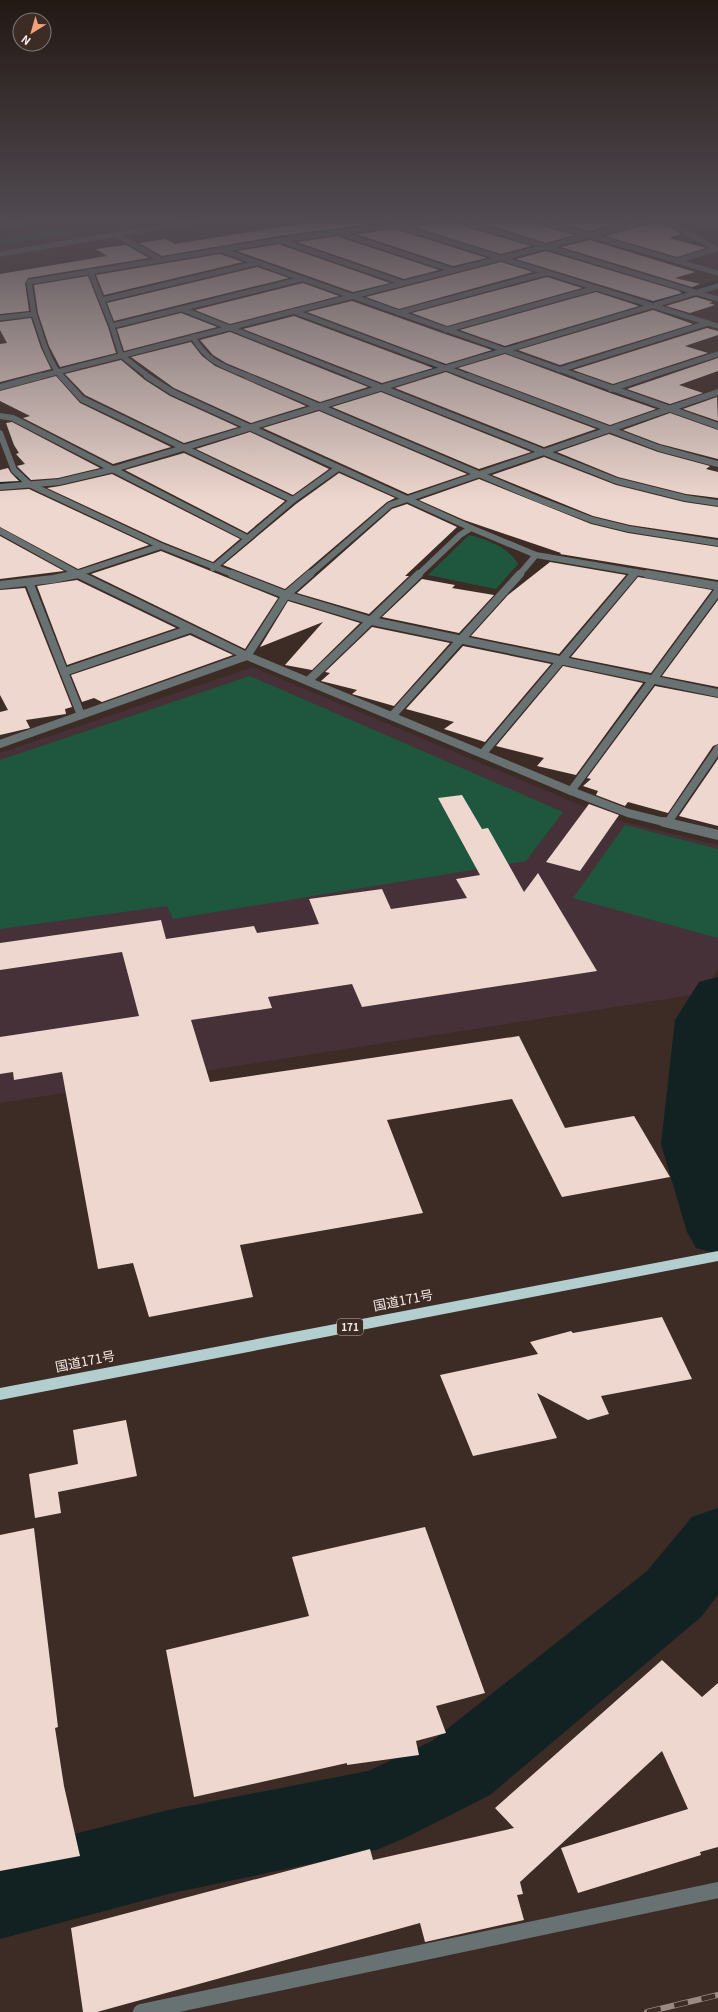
<svg xmlns="http://www.w3.org/2000/svg" width="718" height="2012" viewBox="0 0 718 2012" font-family="Georgia,'Noto Sans JP',serif">
<style>
.education{fill:#453137}
.green{fill:#1f573e}
.water{fill:#122223}
.lines{fill:none;stroke-linecap:round;stroke-linejoin:round}
.stream-far1{stroke:#122223;stroke-width:4.5}
.stream{stroke:#122223;stroke-width:5.5}
.river{fill:#122223;fill-rule:evenodd}
.building{fill:#eed7ce}
.minor-far4{stroke:#687273;stroke-width:5}
.minor-far3{stroke:#687273;stroke-width:6}
.minor-far2{stroke:#687273;stroke-width:8}
.minor-far1{stroke:#687273;stroke-width:10}
.minor{stroke:#687273;stroke-width:16}
.highway{fill:#b3cecf;fill-rule:evenodd}
.rail-casing{stroke:#998a85;stroke-width:6}
.rail{stroke:#3d2b25;stroke-width:4.5;stroke-dasharray:14;stroke-linecap:butt}
.labels{text-anchor:middle;stroke-width:4;stroke-linejoin:round;paint-order:stroke}
.shield{fill:#3d2b25;stroke:#c1b3ae;stroke-width:1}
.shield-label{font-size:10px;font-weight:bold;fill:#f9ede9}
.near-street-label{font-size:13px;fill:#f9ede9;stroke:#3d2b25}
</style>
<rect width="100%" height="100%" fill="#3d2b25"/>
<path class="education" d="M253 667 616 820 718 845V968L705 993 0 1103V753Z"/>
<g class="green">
<path d="M89 219H164L108 228Z"/>
<path d="M90 224 100 229 0 246V240Z"/>
<path d="M469 535C487 539 509 548 518 564L496 589 428 575Z"/>
<path d="M250 676 563 812 526 861 173 919 167 906 0 929V760Z"/>
<path d="M625 825 718 849V938L573 898Z"/>
</g>
<path class="water" d="M684 219H703L713 225 718 226V241L696 231Z"/>
<g class="lines">
<g class="stream-far1">
<path d="M627 309 718 282"/>
<path d="M480 352 515 342"/>
<path d="M418 371 454 360"/>
</g>
<path class="stream" d="M0 481 40 476"/>
<g class="river">
<path d="M718 977V1254L696 1248 687 1232 661 1144 675 1020 699 982Z"/>
<path d="M718 1508V1595L701 1617 490 1795 405 1838 376 1850 168 1894 0 1939V1853L168 1810 368 1771 432 1741 647 1571 692 1517Z"/>
</g>
</g>
<g class="building">
<path d="M332 219H355L362 223 383 219H406L279 236 162 256 139 243 165 239 175 244Z"/>
<path d="M449 219 454 223 531 246 501 254 413 227 441 223Z"/>
<path d="M470 219H530L533 223 575 235 546 243Z"/>
<path d="M549 219H636L590 231Z"/>
<path d="M653 223 675 229 681 234 669 238 706 248 677 257 605 236Z"/>
<path d="M395 229 487 258 453 266 356 234Z"/>
<path d="M338 236 339 237 439 270 404 279 297 242Z"/>
<path d="M590 240 695 272 675 278 700 284 692 287 561 247Z"/>
<path d="M280 244 281 245 390 283 353 292 237 251Z"/>
<path d="M126 245 149 258 28 278 25 283 29 311 0 314V274L107 256 96 249Z"/>
<path d="M546 251 679 291 682 293 653 301 516 259Z"/>
<path d="M220 254 243 262 104 295 96 275Z"/>
<path d="M501 262 533 272 399 309 366 297Z"/>
<path d="M257 267 289 278 114 321 107 303Z"/>
<path d="M88 276 108 327 116 353 60 367 49 346 38 313 34 285Z"/>
<path d="M547 277 582 288 447 326 412 313Z"/>
<path d="M303 283 339 296 230 324 195 310Z"/>
<path d="M596 292 639 306 505 346 460 330Z"/>
<path d="M696 297 713 302 709 303 715 305 690 313 666 306Z"/>
<path d="M352 301 445 334 492 350 446 364 307 312Z"/>
<path d="M653 310 693 324 560 365 518 350Z"/>
<path d="M181 313 217 327 124 351 117 329Z"/>
<path d="M294 316 433 368 382 383 243 329Z"/>
<path d="M31 318 41 348 51 369 0 382V344L7 343 0 330V322Z"/>
<path d="M707 328 718 331V335L685 346 708 353 613 384 573 370Z"/>
<path d="M230 332 348 379 368 387 320 402 226 363 213 355 200 340Z"/>
<path d="M191 342 202 356 215 366 306 406 251 423 174 388 131 357Z"/>
<path d="M505 354 610 393 656 409 610 425 458 368Z"/>
<path d="M718 358V371L679 385 703 393 670 404 627 389Z"/>
<path d="M121 360 145 380 170 396 238 427 184 443 85 395 65 374Z"/>
<path d="M446 372 466 380 596 429 544 447 395 388Z"/>
<path d="M56 376 80 403 171 447 113 464 23 418 30 416 0 401V391Z"/>
<path d="M381 392 531 452 479 469 332 407Z"/>
<path d="M717 397 718 421 683 409Z"/>
<path d="M319 411 467 474 408 494 263 428Z"/>
<path d="M670 413 718 430V459L660 444 623 430Z"/>
<path d="M12 422 100 468 58 478 31 480 17 466 25 464 16 454 19 453 14 445 6 423Z"/>
<path d="M250 432 329 469 293 495 196 449Z"/>
<path d="M609 434 658 452 710 466 706 469 718 472V498L686 494 618 477 557 452Z"/>
<path d="M184 453 285 501 247 533 125 470Z"/>
<path d="M544 457 616 485 684 502 718 507V538L630 525 593 516 492 475Z"/>
<path d="M8 468 11 473 19 481 0 482V470Z"/>
<path d="M339 473 395 498 387 502 285 589 223 565 296 504Z"/>
<path d="M112 474 240 539 213 562 163 542 47 488 60 486Z"/>
<path d="M479 479 591 524 628 533 718 547V580L560 554 561 553 464 520 419 500Z"/>
<path d="M29 489 149 545 78 569 0 527V491Z"/>
<path d="M407 504 457 527 405 576H409L369 614 297 593 392 509Z"/>
<path d="M0 536 64 571 0 579Z"/>
<path d="M161 551 278 598 245 649 91 574Z"/>
<path d="M550 562 626 575 559 654 471 636 508 595Z"/>
<path d="M638 577 712 590 651 673 571 657Z"/>
<path d="M422 579 455 585 452 588 494 595 459 633 382 617Z"/>
<path d="M77 580 176 628 67 665 37 586Z"/>
<path d="M25 588 72 707 65 709 66 714 26 720 30 728 0 735V712L8 710 0 695V590Z"/>
<path d="M718 600V687L662 676Z"/>
<path d="M288 601 360 623 312 670 285 665 323 622 260 647Z"/>
<path d="M372 627 450 643 394 706 352 694 357 690 321 681 330 673 325 672Z"/>
<path d="M190 635 233 655 102 702 94 698 82 702 71 675Z"/>
<path d="M463 646 551 664 485 742 444 729 454 722 406 709Z"/>
<path d="M563 666 643 683 576 775 537 766 544 758 496 746Z"/>
<path d="M655 686 718 698V744L713 746 668 813 628 802 625 806 596 795 598 791 583 786 591 779 587 778Z"/>
<path d="M718 759V826L679 816Z"/>
<path d="M462 795 482 829 488 828 524 892 538 873 597 971 362 1007 352 984 268 997 272 1008 191 1020 210 1082 519 1036 565 1128 634 1116 670 1177 562 1197 512 1099 387 1120 423 1213 240 1245 253 1297 149 1317 133 1263 98 1269 62 1072 14 1080 13 1072 0 1074V1037L139 1016 122 952 0 970V943L161 920 166 939 254 926 257 933 319 924 309 899 382 889 391 909 467 898 456 879 480 875 438 798Z"/>
<path d="M589 804 619 815 580 871 546 862Z"/>
<path d="M662 1317 692 1379 601 1396 609 1414 588 1420 537 1393 557 1438 473 1456 440 1375 538 1354 530 1342 571 1331 573 1333Z"/>
<path d="M126 1420 137 1476 58 1492 61 1513 35 1518 29 1474 78 1464 73 1430Z"/>
<path d="M425 1527 485 1693 436 1706 446 1733 416 1741 419 1755 347 1765V1763L194 1797 166 1650 309 1616 292 1557Z"/>
<path d="M34 1528 58 1727 55 1728 64 1786 80 1856 0 1871V1535Z"/>
<path d="M662 1660 702 1697 718 1683V1847L700 1852 701 1855 578 1893 561 1848 688 1809 662 1751 520 1882 523 1894 517 1895 524 1920 425 1942 420 1923 97 2012H83L71 1928 370 1849 373 1860 514 1828 495 1808Z"/>
</g>
<g class="lines">
<g class="minor-far4">
<path d="M455 219 718 299"/>
<path d="M534 219 718 273"/>
<path d="M669 219 686 232 716 249 677 261"/>
<path d="M392 224 718 326"/>
<path d="M0 226 39 219"/>
<path d="M340 233 452 270"/>
<path d="M117 235 161 260 280 240 440 219"/>
<path d="M282 241 403 283"/>
<path d="M221 250 581 377"/>
<path d="M0 254 208 219"/>
<path d="M90 271 112 326 121 355 149 377"/>
<path d="M102 300 257 263"/>
<path d="M182 309 355 377"/>
<path d="M293 311 470 377"/>
<path d="M398 313 546 273"/>
<path d="M34 314C41 334 47 361 62 377"/>
<path d="M0 318 34 314 29 282 161 260"/>
<path d="M112 326 302 279"/>
<path d="M446 330 596 288"/>
<path d="M193 337C208 363 223 366 250 377"/>
<path d="M559 370 708 323"/>
<path d="M38 377 654 219"/>
<path d="M416 377 718 286"/>
<path d="M647 377 718 354"/>
</g>
<g class="minor-far3">
<path d="M61 376 82 399 293 500"/>
<path d="M147 376 172 392 471 528 536 555 653 575"/>
<path d="M247 376 540 500 592 520 629 529 718 543"/>
<path d="M352 376 617 481 685 498 718 503"/>
<path d="M468 376 659 448 718 464"/>
<path d="M578 376 718 426"/>
<path d="M0 387 41 376"/>
<path d="M611 389 650 376"/>
<path d="M0 416 13 418 247 538"/>
<path d="M0 433 14 470 29 484 161 546 235 575"/>
<path d="M0 487 59 482 114 469 420 376"/>
<path d="M0 531 80 575"/>
<path d="M213 568 293 500 338 468"/>
<path d="M73 575 161 546"/>
<path d="M309 575 390 505 718 392"/>
<path d="M418 575 460 535 471 528"/>
<path d="M519 575 536 555"/>
<path d="M634 575 636 572"/>
</g>
<g class="minor-far2">
<path d="M78 574 247 656 571 791 628 813 668 823"/>
<path d="M232 574 286 595 372 621 718 693"/>
<path d="M647 574 718 586"/>
<path d="M29 582 64 672"/>
<path d="M0 585 53 579 78 574"/>
<path d="M308 681 419 574"/>
<path d="M81 715 64 672 190 629"/>
<path d="M392 716 520 574"/>
<path d="M0 744 247 656 286 595 310 574"/>
<path d="M483 753 634 574"/>
<path d="M571 791 718 591"/>
<path d="M668 822 718 749"/>
</g>
<path class="minor-far1" d="M664 822 718 835"/>
<path class="minor" d="M141 2012 718 1890"/>
<path class="highway" d="M718 1251V1261L0 1400V1388Z"/>
<g class="rail-casing">
<path id="rail" d="M647 2012 718 1995"/>
</g>
<use href="#rail" class="rail"/>
</g>
<linearGradient id="sky" x2="0" y2="1"><stop stop-color="#221814"/><stop offset="0.44" stop-color="#514a51"/><stop offset="1" stop-color="#514a51" stop-opacity="0"/></linearGradient>
<rect width="718" height="501" fill="url(#sky)"/>
<g class="labels">
<rect class="shield" x="337" y="1319" width="26" height="16" rx="3"/>
<g class="shield-label">
<text x="350" y="1331">171</text>
</g>
<g class="near-street-label">
<text transform="translate(403 1300) rotate(-11)" y="5">国道171号</text>
<text transform="translate(85 1361) rotate(-11)" y="5">国道171号</text>
</g>
</g>
<g transform="translate(32 32) rotate(217)"><circle r="19" fill="#3d2b25" stroke="#887973"/>
<path d="M0-3L7 15L0 10L-7 15Z" fill="#f0a279"/>
<text y="-6" font-size="11" font-weight="bold" text-anchor="middle" fill="#f9ede9">N</text>
</g>
</svg>
